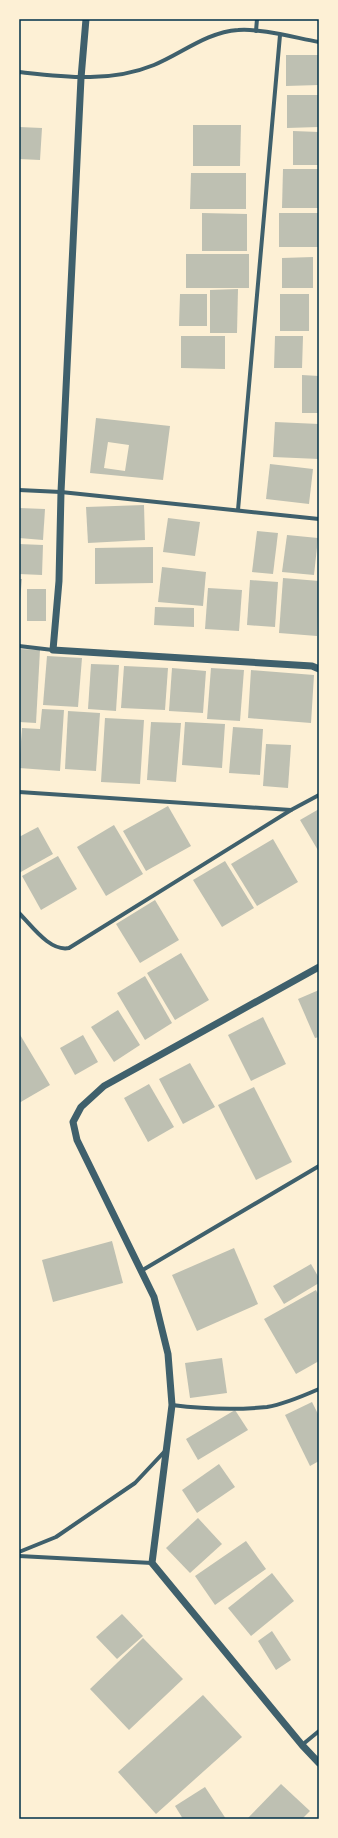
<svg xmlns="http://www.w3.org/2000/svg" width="338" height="1838" viewBox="0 0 338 1838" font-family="'IBM Plex Sans',sans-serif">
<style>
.building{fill:#bec0b2;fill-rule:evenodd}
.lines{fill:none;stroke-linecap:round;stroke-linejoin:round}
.minor{stroke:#3f606c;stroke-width:4}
.tertiary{stroke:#3f606c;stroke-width:7}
.neatline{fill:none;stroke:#003049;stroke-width:1.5}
</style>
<rect width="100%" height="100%" fill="#fdf0d5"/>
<g class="building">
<path d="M286 55H319V85L286 86Z"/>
<path d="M287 95H319V127L287 128Z"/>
<path d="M193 125H241L240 166H193Z"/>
<path d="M19 127 42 128 40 160 19 159Z"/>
<path d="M293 131 319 132V165H293Z"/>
<path d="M283 169H319V208H282Z"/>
<path d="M191 173H246V209H190Z"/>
<path d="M202 213 247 214V251H202Z"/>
<rect x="279" y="213" width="40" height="34"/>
<rect x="186" y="254" width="63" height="34"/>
<path d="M313 257V288H282V258Z"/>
<path d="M238 289 237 333H210V290Z"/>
<path d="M180 294H207V326H179Z"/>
<rect x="280" y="294" width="29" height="37"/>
<path d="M181 336H225V369L181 368Z"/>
<path d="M275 336H303L302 368H274Z"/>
<path d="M302 375 319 376V413H302Z"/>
<path d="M96 418 170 426 163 480 90 473ZM108 442 129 445 125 471 104 468Z"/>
<path d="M275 422 319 424V459L273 457Z"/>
<path d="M270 464 313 469 309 504 266 499Z"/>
<path d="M144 505 145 540 88 543 86 507Z"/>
<path d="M19 508 45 509 43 540 19 538Z"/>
<path d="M168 518 200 522 195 556 163 552Z"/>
<path d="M257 531 278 533 273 574 252 572Z"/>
<path d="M287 535 318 538 314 575 282 572Z"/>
<path d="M19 544 43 545 42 575 19 574Z"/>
<path d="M153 547V583L95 584V548Z"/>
<path d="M162 567 206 572 203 606 158 602Z"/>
<path d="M283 578 319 581 317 636 279 633Z"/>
<path d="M19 579H22L20 600 19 599Z"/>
<path d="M250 580 278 582 275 627 247 625Z"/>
<path d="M208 588 242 590 239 631 205 629Z"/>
<rect x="27" y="589" width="19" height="32"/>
<path d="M155 607 194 608V627L154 625Z"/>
<path d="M19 649 40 650 36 723 19 722Z"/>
<path d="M47 656 82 658 78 707 43 705Z"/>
<path d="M91 664 119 665 116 711 88 709Z"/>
<path d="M124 666 168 668 165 710 121 708Z"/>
<path d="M172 668 206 671 203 713 169 711Z"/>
<path d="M211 668 244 670 240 721 207 719Z"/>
<path d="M251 670 314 675 311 723 248 718Z"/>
<path d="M42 709 64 710 60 771 19 768 22 728 40 729Z"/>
<path d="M68 711 100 713 96 771 65 769Z"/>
<path d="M105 718 144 720 140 784 101 782Z"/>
<path d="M151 722 181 723 176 782 147 780Z"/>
<path d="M185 722 225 724 222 768 182 765Z"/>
<path d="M233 727 263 729 260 775 229 773Z"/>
<path d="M266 744 291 745 288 788 263 786Z"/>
<path d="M168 806 191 846 146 871 123 831Z"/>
<path d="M319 809V852L300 820Z"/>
<path d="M114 825 143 874 106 896 77 847Z"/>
<path d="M38 827 53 854 19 873V837Z"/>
<path d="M273 839 298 882 257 906 231 864Z"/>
<path d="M58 856 77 889 41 910 22 876Z"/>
<path d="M225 861 254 908 222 927 193 880Z"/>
<path d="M155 900 179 940 140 963 116 924Z"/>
<path d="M181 953 209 1000 175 1020 147 973Z"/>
<path d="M145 976 172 1023 145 1040 117 993Z"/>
<path d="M319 990V1037L315 1038 298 999Z"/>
<path d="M118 1010 140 1045 114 1062 91 1027Z"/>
<path d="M263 1017 286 1064 251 1081 228 1035Z"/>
<path d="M19 1033 50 1085 19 1103Z"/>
<path d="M83 1035 98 1062 75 1075 60 1048Z"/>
<path d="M190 1063 215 1107 183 1124 159 1079Z"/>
<path d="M149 1084 174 1127 148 1142 124 1098Z"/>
<path d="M254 1087 292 1162 256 1180 218 1105Z"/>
<path d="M112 1241 123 1283 53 1302 42 1260Z"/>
<path d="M234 1248 258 1304 197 1331 172 1275Z"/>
<path d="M311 1264 319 1278V1283L284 1304 273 1286Z"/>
<path d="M316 1290 319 1296V1361L296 1374 264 1319Z"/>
<path d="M222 1358 227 1393 190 1398 185 1363Z"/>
<path d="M312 1402 319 1416V1461L310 1466 285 1415Z"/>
<path d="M235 1410 248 1430 198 1460 186 1439Z"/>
<path d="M219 1464 235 1487 197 1513 182 1490Z"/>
<path d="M198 1518 222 1544 190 1573 166 1548Z"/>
<path d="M246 1541 266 1569 215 1605 195 1576Z"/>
<path d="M272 1573 294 1601 251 1636 228 1608Z"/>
<path d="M122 1614 143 1636 117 1659 96 1637Z"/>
<path d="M272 1631 291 1660 276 1670 258 1641Z"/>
<path d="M143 1638 183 1679 129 1730 90 1689Z"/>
<path d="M203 1695 242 1737 156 1814 118 1772Z"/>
<path d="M281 1784 310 1811 302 1819H247Z"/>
<path d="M205 1787 226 1819H183L175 1806Z"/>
</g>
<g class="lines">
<g class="minor">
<path d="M256 31 257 19"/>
<path d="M19 72C65 77 110 83 154 65 181 54 207 32 238 30 260 28 296 38 319 42"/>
<path d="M19 490 61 492 319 519"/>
<path d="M238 510 280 35"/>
<path d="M19 646 53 650"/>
<path d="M19 792 291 810 319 795"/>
<path d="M19 913C32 926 50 952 69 948L291 810"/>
<path d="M141 1271 319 1166"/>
<path d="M172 1405C204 1409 236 1410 267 1407 285 1404 303 1396 319 1389"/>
<path d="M19 1552 56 1537 135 1483 165 1451"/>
<path d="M19 1556 152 1563"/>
<path d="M302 1745 319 1731"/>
</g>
<g class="tertiary">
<path d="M86 19 81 78 61 492 59 581 53 650 312 666 319 669"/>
<path d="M319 967 104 1086 81 1107 73 1122 77 1140 154 1297 168 1354 172 1405 152 1563 302 1745 319 1763"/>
</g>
</g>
<rect width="338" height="1838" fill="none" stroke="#fdf0d5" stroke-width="40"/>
<rect x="20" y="20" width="298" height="1798" class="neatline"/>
</svg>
